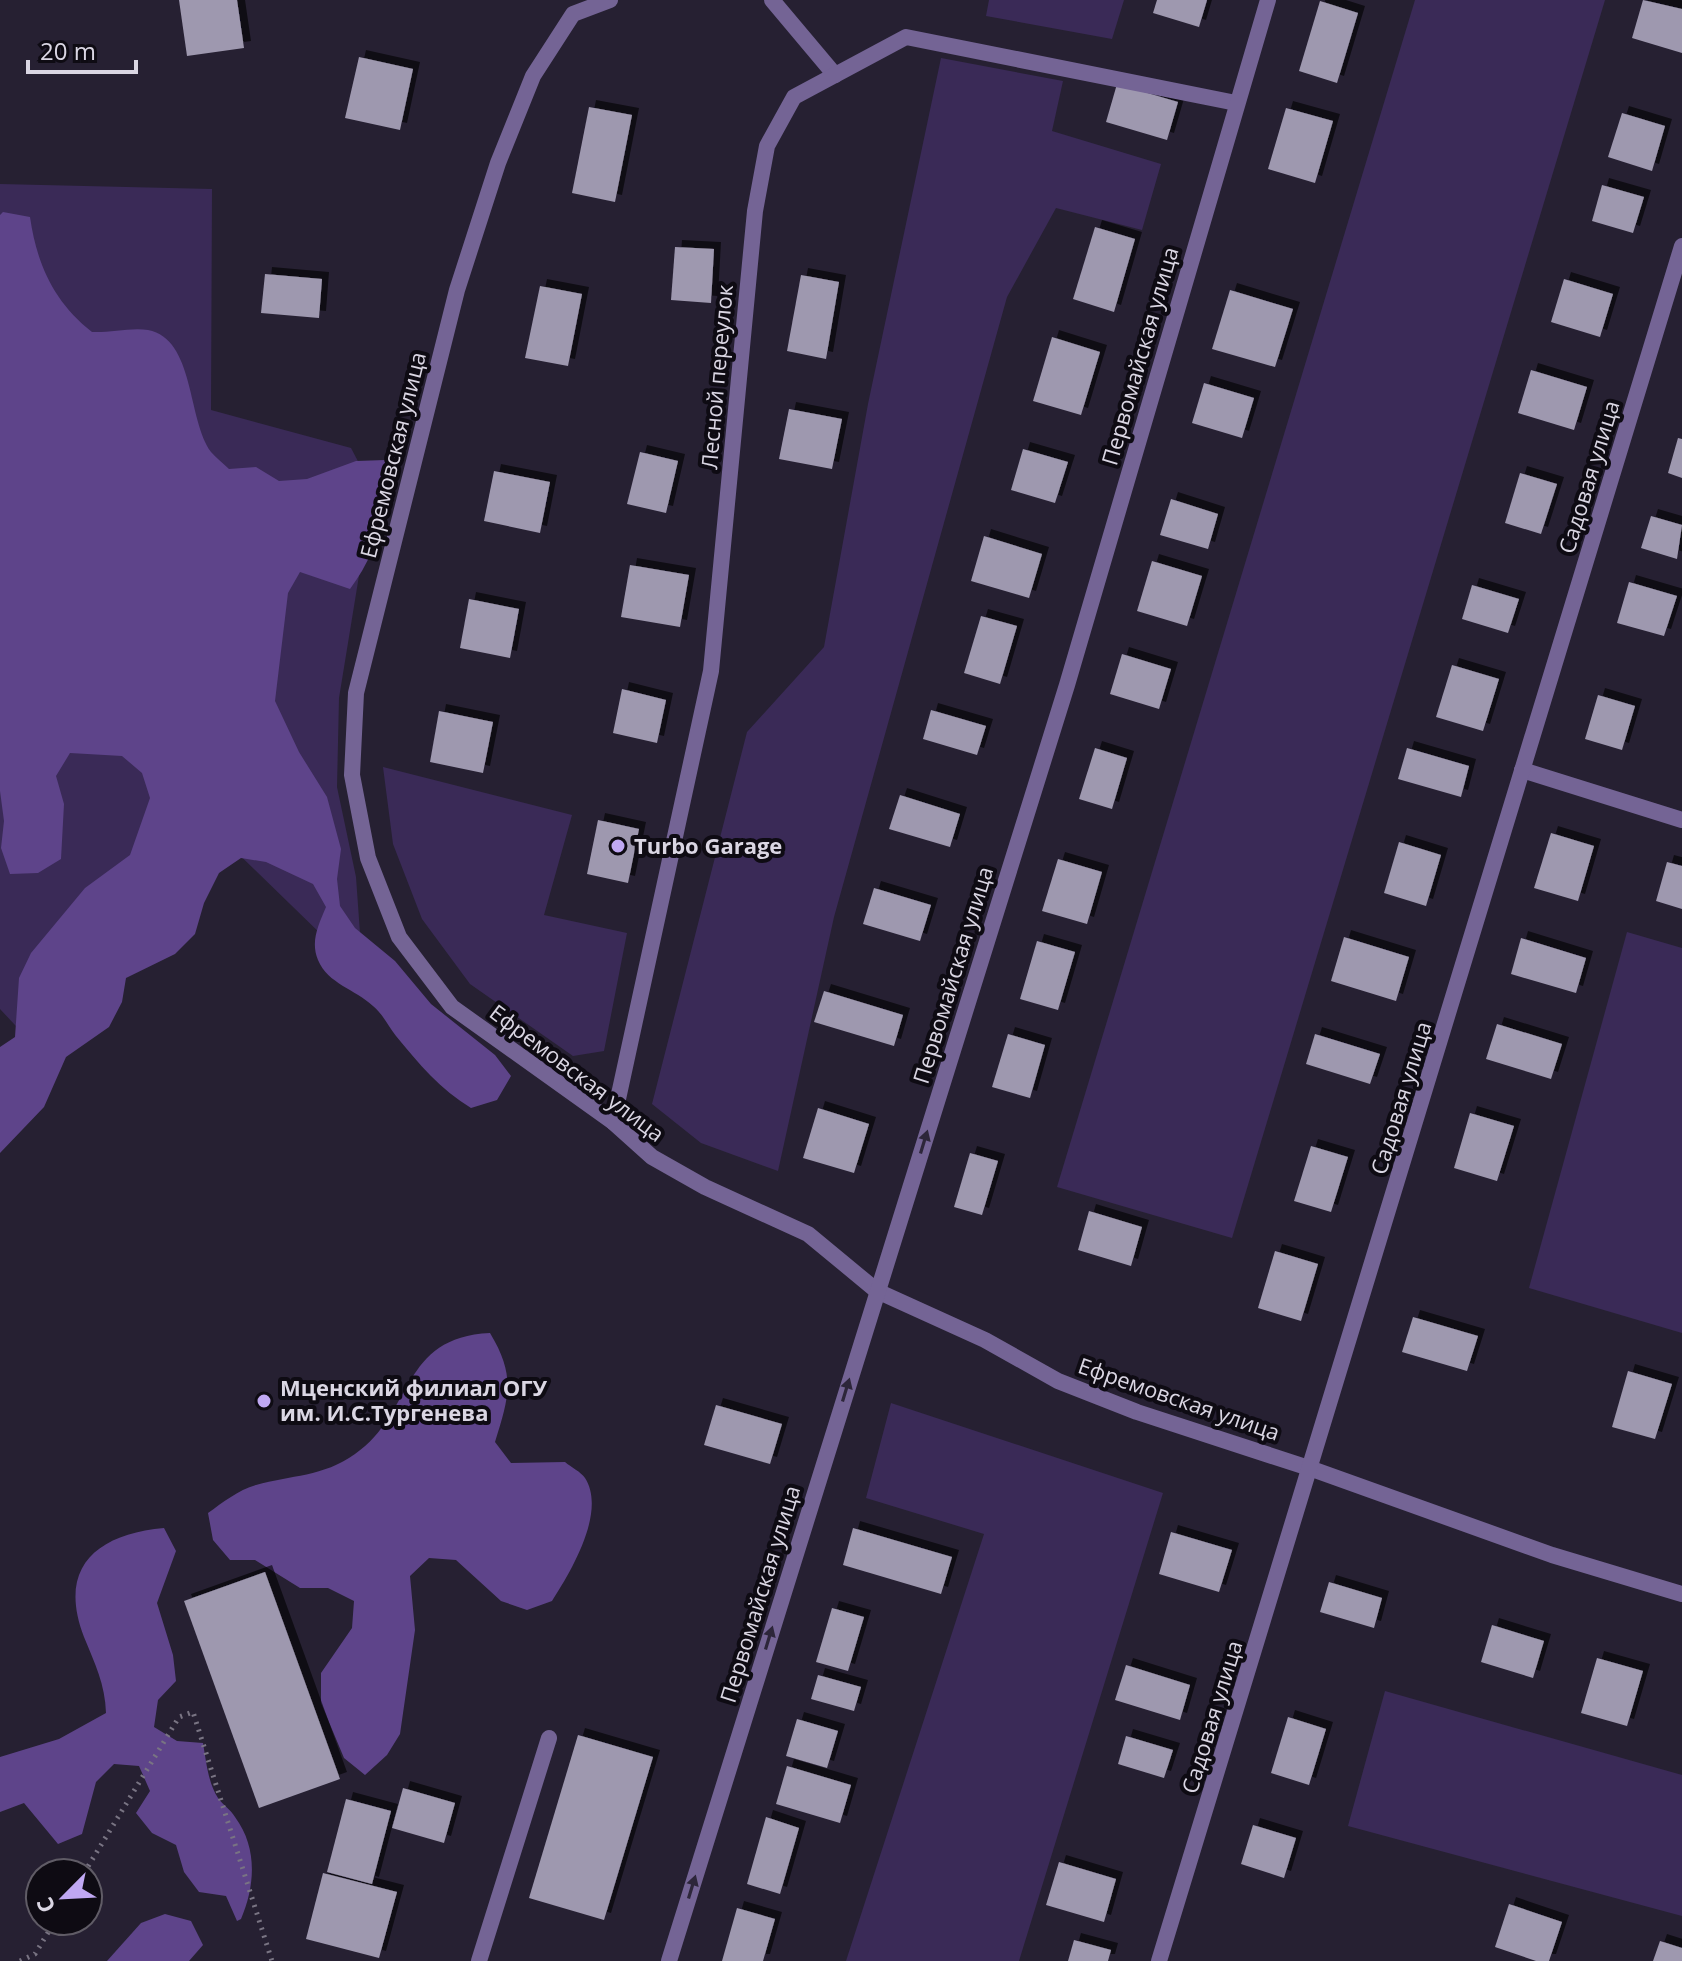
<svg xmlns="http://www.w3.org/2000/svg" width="1682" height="1961" viewBox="0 0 1682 1961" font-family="'Open Sans',sans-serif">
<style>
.green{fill:#3a2a57}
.forest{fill:#5e448a}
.building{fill:#9e98af;filter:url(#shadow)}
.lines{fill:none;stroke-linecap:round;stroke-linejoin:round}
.path{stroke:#797483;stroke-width:5;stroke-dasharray:2 6;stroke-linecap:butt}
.service{stroke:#746495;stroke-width:16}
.minor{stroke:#746495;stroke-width:16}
.tertiary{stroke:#746495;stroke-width:16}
.oneway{fill:#2d263a}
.poi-dot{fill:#c0a8f3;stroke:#0e0b13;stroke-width:3}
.labels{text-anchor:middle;stroke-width:8;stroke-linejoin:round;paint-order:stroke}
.street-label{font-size:22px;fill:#dad6e3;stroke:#0e0b13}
.poi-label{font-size:22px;font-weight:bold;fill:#dad6e3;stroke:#0e0b13;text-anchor:start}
</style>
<defs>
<filter id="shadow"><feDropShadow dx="7" dy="-7" stdDeviation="0" flood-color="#0009"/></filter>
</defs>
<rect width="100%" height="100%" fill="#262032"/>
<g class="green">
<path d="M989 0H1124L1112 39 986 16Z"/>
<path d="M1415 0H1605L1232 1238 1057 1187Z"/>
<path d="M941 58 1063 81 1052 131 1161 164 1142 230 1056 208 1007 297 834 917 778 1171 701 1143 652 1104 747 732 824 647 868 404Z"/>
<path d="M0 184 212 189 211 410 351 448 373 490 339 698 337 787 356 877 363 975 220 836 30 1041 0 1009Z"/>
<path d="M383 767 572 815 544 915 627 933 604 1051 573 1056 470 984 422 919 393 844Z"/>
<path d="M1627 932 1682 948V1333L1529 1288Z"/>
<path d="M891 1403 1163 1493 1019 1961H846L984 1534 866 1498Z"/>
<path d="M1385 1691 1682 1775V1916L1348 1826Z"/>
</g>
<g class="forest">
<path d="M3 212 30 217C37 265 54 302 92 332 109 333 132 327 148 330 195 339 187 419 211 452 216 458 223 463 229 469L256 467 279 481 307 479 356 461 385 460C393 504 377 553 350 589L300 572 288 593 275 701 299 752 327 797 341 849 337 879 340 906 355 928 395 961 431 1004 495 1055 511 1076 497 1100 471 1108C441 1090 418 1063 396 1036 388 1026 383 1014 373 1006 355 989 328 984 318 960 310 941 319 924 326 907L313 884 266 862 241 858 219 873 204 903 195 934 175 954 126 978 122 1002 109 1027 66 1057 44 1107 0 1153V1047L15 1037 19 978 31 953 85 888 130 855 150 798 142 773 122 756 70 753 56 776 64 804 61 859 38 873 10 874 1 848 4 821 0 791V215Z"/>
<path d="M490 1333C516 1376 509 1397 495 1442L511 1463 565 1462C571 1467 581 1472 585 1478 607 1512 570 1573 552 1601L527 1610 501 1601 456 1560 429 1558 410 1576 415 1630 400 1734 387 1755 365 1775 344 1758 321 1703V1673L352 1628 354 1601 328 1588H300L255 1560H230L213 1540 208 1513C222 1503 238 1490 256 1485 291 1475 323 1477 355 1454 414 1413 400 1337 490 1333Z"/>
<path d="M164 1528 176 1551 157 1603 173 1655 176 1681 158 1700 154 1727 177 1741 203 1743C206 1760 208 1783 218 1798 223 1805 231 1810 235 1817 258 1848 255 1886 241 1919L237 1921 226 1896 199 1892 184 1872 176 1845 152 1833 136 1813 150 1791 139 1766 114 1764 96 1782 82 1834 58 1844 24 1803 0 1812V1757L59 1739 106 1713C105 1684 95 1664 84 1637 57 1567 97 1534 164 1528Z"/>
<path d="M165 1914 191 1921 203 1945 189 1961H107L141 1923Z"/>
</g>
<g class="building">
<path d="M179 0H237L244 48 187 56Z"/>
<path d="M1157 0H1207L1199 27 1153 13Z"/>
<path d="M1643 0 1682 9V53L1632 38Z"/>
<path d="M1320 1 1358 13 1337 83 1299 71Z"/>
<path d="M359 57 413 69 400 130 345 118Z"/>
<path d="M1117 84 1178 102 1167 140 1106 122Z"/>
<path d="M589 107 632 115 615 202 572 193Z"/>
<path d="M1286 108 1333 121 1315 183 1268 169Z"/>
<path d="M1622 113 1665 126 1652 171 1608 157Z"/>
<path d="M1602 185 1644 197 1633 233 1592 221Z"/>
<path d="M1095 227 1135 239 1114 312 1073 299Z"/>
<path d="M675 247 714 249 711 303 671 300Z"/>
<path d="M265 274 322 279 319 318 261 313Z"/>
<path d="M801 275 839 282 826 359 787 351Z"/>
<path d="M1564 279 1613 294 1600 337 1551 322Z"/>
<path d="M540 286 582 294 568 366 525 358Z"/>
<path d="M1230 290 1293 309 1275 367 1212 349Z"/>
<path d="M1052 337 1100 352 1081 415 1033 401Z"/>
<path d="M1531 370 1587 387 1574 430 1518 413Z"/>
<path d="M1204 383 1254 398 1242 438 1192 423Z"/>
<path d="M789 409 842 419 832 469 779 459Z"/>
<path d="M1678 438 1682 439V478L1668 473Z"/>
<path d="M1023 449 1068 462 1055 503 1011 490Z"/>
<path d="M640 452 678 461 666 513 627 504Z"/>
<path d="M494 471 550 482 540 533 484 521Z"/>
<path d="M1520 473 1557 484 1541 534 1505 523Z"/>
<path d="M1171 499 1218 514 1208 549 1160 535Z"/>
<path d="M1651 516 1682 525 1677 559 1641 548Z"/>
<path d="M984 536 1042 554 1029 598 971 581Z"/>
<path d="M1152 561 1202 576 1187 626 1137 611Z"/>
<path d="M630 565 689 575 680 627 621 617Z"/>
<path d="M1629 582 1677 596 1664 636 1617 623Z"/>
<path d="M1472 585 1519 599 1508 633 1462 619Z"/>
<path d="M469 599 519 609 510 658 460 648Z"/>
<path d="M981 616 1017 626 1000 684 964 673Z"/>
<path d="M1122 654 1171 669 1159 709 1110 694Z"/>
<path d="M1452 665 1499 679 1483 731 1436 717Z"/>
<path d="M622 689 666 700 657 743 613 733Z"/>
<path d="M1598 695 1635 706 1622 750 1585 739Z"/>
<path d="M931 710 986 726 977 755 923 739Z"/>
<path d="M439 711 493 722 483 773 430 762Z"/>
<path d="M1095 748 1127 758 1112 809 1079 799Z"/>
<path d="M1407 748 1469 766 1461 797 1398 779Z"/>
<path d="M900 795 960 814 950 847 889 829Z"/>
<path d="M598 820 639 829 628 883 587 874Z"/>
<path d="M1551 833 1594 846 1578 901 1534 888Z"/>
<path d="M1399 842 1441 855 1426 906 1384 893Z"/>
<path d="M1058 859 1102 872 1087 924 1042 911Z"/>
<path d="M1667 862 1682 866V909L1656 901Z"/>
<path d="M874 888 931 905 920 941 863 924Z"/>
<path d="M1344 937 1409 957 1396 1001 1331 981Z"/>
<path d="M1521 938 1586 958 1576 993 1511 974Z"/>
<path d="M1037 941 1075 952 1058 1010 1020 999Z"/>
<path d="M824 991 903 1015 894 1046 814 1022Z"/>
<path d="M1497 1024 1562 1044 1551 1079 1486 1059Z"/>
<path d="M1008 1034 1045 1045 1030 1098 992 1087Z"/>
<path d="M1315 1034 1380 1054 1370 1084 1306 1064Z"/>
<path d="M818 1108 869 1124 854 1173 803 1158Z"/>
<path d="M1470 1113 1514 1126 1497 1181 1454 1168Z"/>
<path d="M1311 1146 1348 1157 1331 1212 1294 1201Z"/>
<path d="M970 1153 998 1161 982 1215 954 1207Z"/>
<path d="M1089 1211 1142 1227 1131 1266 1078 1250Z"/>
<path d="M1275 1251 1318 1264 1301 1321 1258 1308Z"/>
<path d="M1413 1317 1478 1336 1467 1371 1402 1352Z"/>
<path d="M1628 1371 1672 1384 1655 1439 1612 1427Z"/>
<path d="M716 1405 782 1424 770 1464 704 1445Z"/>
<path d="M853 1528 952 1557 941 1594 843 1565Z"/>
<path d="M1171 1532 1232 1550 1219 1592 1159 1574Z"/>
<path d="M265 1572 340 1779 259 1808 184 1601Z"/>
<path d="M1329 1582 1382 1598 1374 1628 1320 1612Z"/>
<path d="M832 1608 864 1617 848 1671 816 1662Z"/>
<path d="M1492 1625 1544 1641 1533 1678 1481 1662Z"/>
<path d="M1597 1658 1643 1671 1627 1726 1581 1713Z"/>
<path d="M1126 1665 1190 1685 1180 1720 1115 1700Z"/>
<path d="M818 1675 861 1687 854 1711 811 1699Z"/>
<path d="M1288 1717 1326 1729 1309 1785 1271 1773Z"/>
<path d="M797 1719 838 1731 827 1768 786 1756Z"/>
<path d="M578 1735 653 1757 604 1920 529 1898Z"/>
<path d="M1126 1736 1173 1750 1164 1778 1118 1764Z"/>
<path d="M787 1766 851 1785 840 1823 776 1804Z"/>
<path d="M403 1788 455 1803 444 1843 392 1828Z"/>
<path d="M346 1799 391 1811 372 1884 327 1872Z"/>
<path d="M766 1817 799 1828 780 1894 747 1884Z"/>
<path d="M1253 1825 1296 1838 1284 1878 1241 1864Z"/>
<path d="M1059 1862 1116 1879 1104 1922 1046 1905Z"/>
<path d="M323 1873 397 1892 379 1958 306 1939Z"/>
<path d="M1509 1904 1562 1922 1549 1961H1536L1495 1947Z"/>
<path d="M737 1908 775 1919 763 1961H722Z"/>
<path d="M1074 1940 1111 1950 1108 1961H1068Z"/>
<path d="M1660 1941 1682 1948V1961H1653Z"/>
</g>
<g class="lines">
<g class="path">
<path d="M84 1873 179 1717 193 1712 272 1961"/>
<path d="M20 1961 35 1954 55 1921"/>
</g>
<g class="service">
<path d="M772 0 835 75"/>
<path d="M613 1122 711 671 755 211 767 146 794 97 906 37 1236 103"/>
<path d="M479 1961 549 1738"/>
</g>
<g class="minor">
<path d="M610 0 573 14 533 76 498 163 457 290 356 693 352 775 368 858 399 937 452 1007 613 1122 652 1157 705 1187 808 1234 877 1291 985 1340 1058 1381 1137 1412 1312 1469 1552 1555 1682 1594"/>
<path d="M1522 770 1682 820"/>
<path d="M1159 1961 1682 246"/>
</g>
<path class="tertiary" d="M669 1961 1067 685 1268 0"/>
</g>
<defs><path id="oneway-solid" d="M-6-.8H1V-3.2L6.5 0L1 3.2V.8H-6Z" transform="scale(2)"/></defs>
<g class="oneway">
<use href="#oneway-solid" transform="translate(924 1142) rotate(-73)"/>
<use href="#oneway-solid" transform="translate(846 1390) rotate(-73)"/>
<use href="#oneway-solid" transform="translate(769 1638) rotate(-73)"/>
<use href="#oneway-solid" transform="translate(692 1887) rotate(-73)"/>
</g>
<g class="poi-dot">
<circle cx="618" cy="846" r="8"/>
<circle cx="264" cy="1401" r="8"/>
</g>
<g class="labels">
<g class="street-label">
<text transform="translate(1140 356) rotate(-74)" y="8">Первомайская улица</text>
<text transform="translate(717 377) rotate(-85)" y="8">Лесной переулок</text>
<text transform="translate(393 455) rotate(-76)" y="8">Ефремовская улица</text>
<text transform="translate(1589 477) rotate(-73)" y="8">Садовая улица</text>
<text transform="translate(953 975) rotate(-73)" y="8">Первомайская улица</text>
<text transform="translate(577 1073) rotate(37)" y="8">Ефремовская улица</text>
<text transform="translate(1401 1098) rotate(-73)" y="8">Садовая улица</text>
<text transform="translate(1179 1399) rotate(19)" y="8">Ефремовская улица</text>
<text transform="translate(760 1594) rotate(-73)" y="8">Первомайская улица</text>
<text transform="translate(1212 1717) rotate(-73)" y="8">Садовая улица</text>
</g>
<g class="poi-label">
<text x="634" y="854">Turbo Garage</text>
<text x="280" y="1396">Мценский филиал ОГУ<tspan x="280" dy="25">им. И.С.Тургенева</tspan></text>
</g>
</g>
<g transform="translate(64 1897) rotate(246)"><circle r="38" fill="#0e0b13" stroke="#605c66" stroke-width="2"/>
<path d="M0-6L14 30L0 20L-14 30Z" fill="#c0a8f3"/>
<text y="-12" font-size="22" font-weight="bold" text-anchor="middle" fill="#dad6e3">С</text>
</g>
<path d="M28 60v12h108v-12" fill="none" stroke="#dad6e3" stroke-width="4"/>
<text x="40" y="60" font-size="24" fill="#dad6e3" stroke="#0e0b13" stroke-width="6" paint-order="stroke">20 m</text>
</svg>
